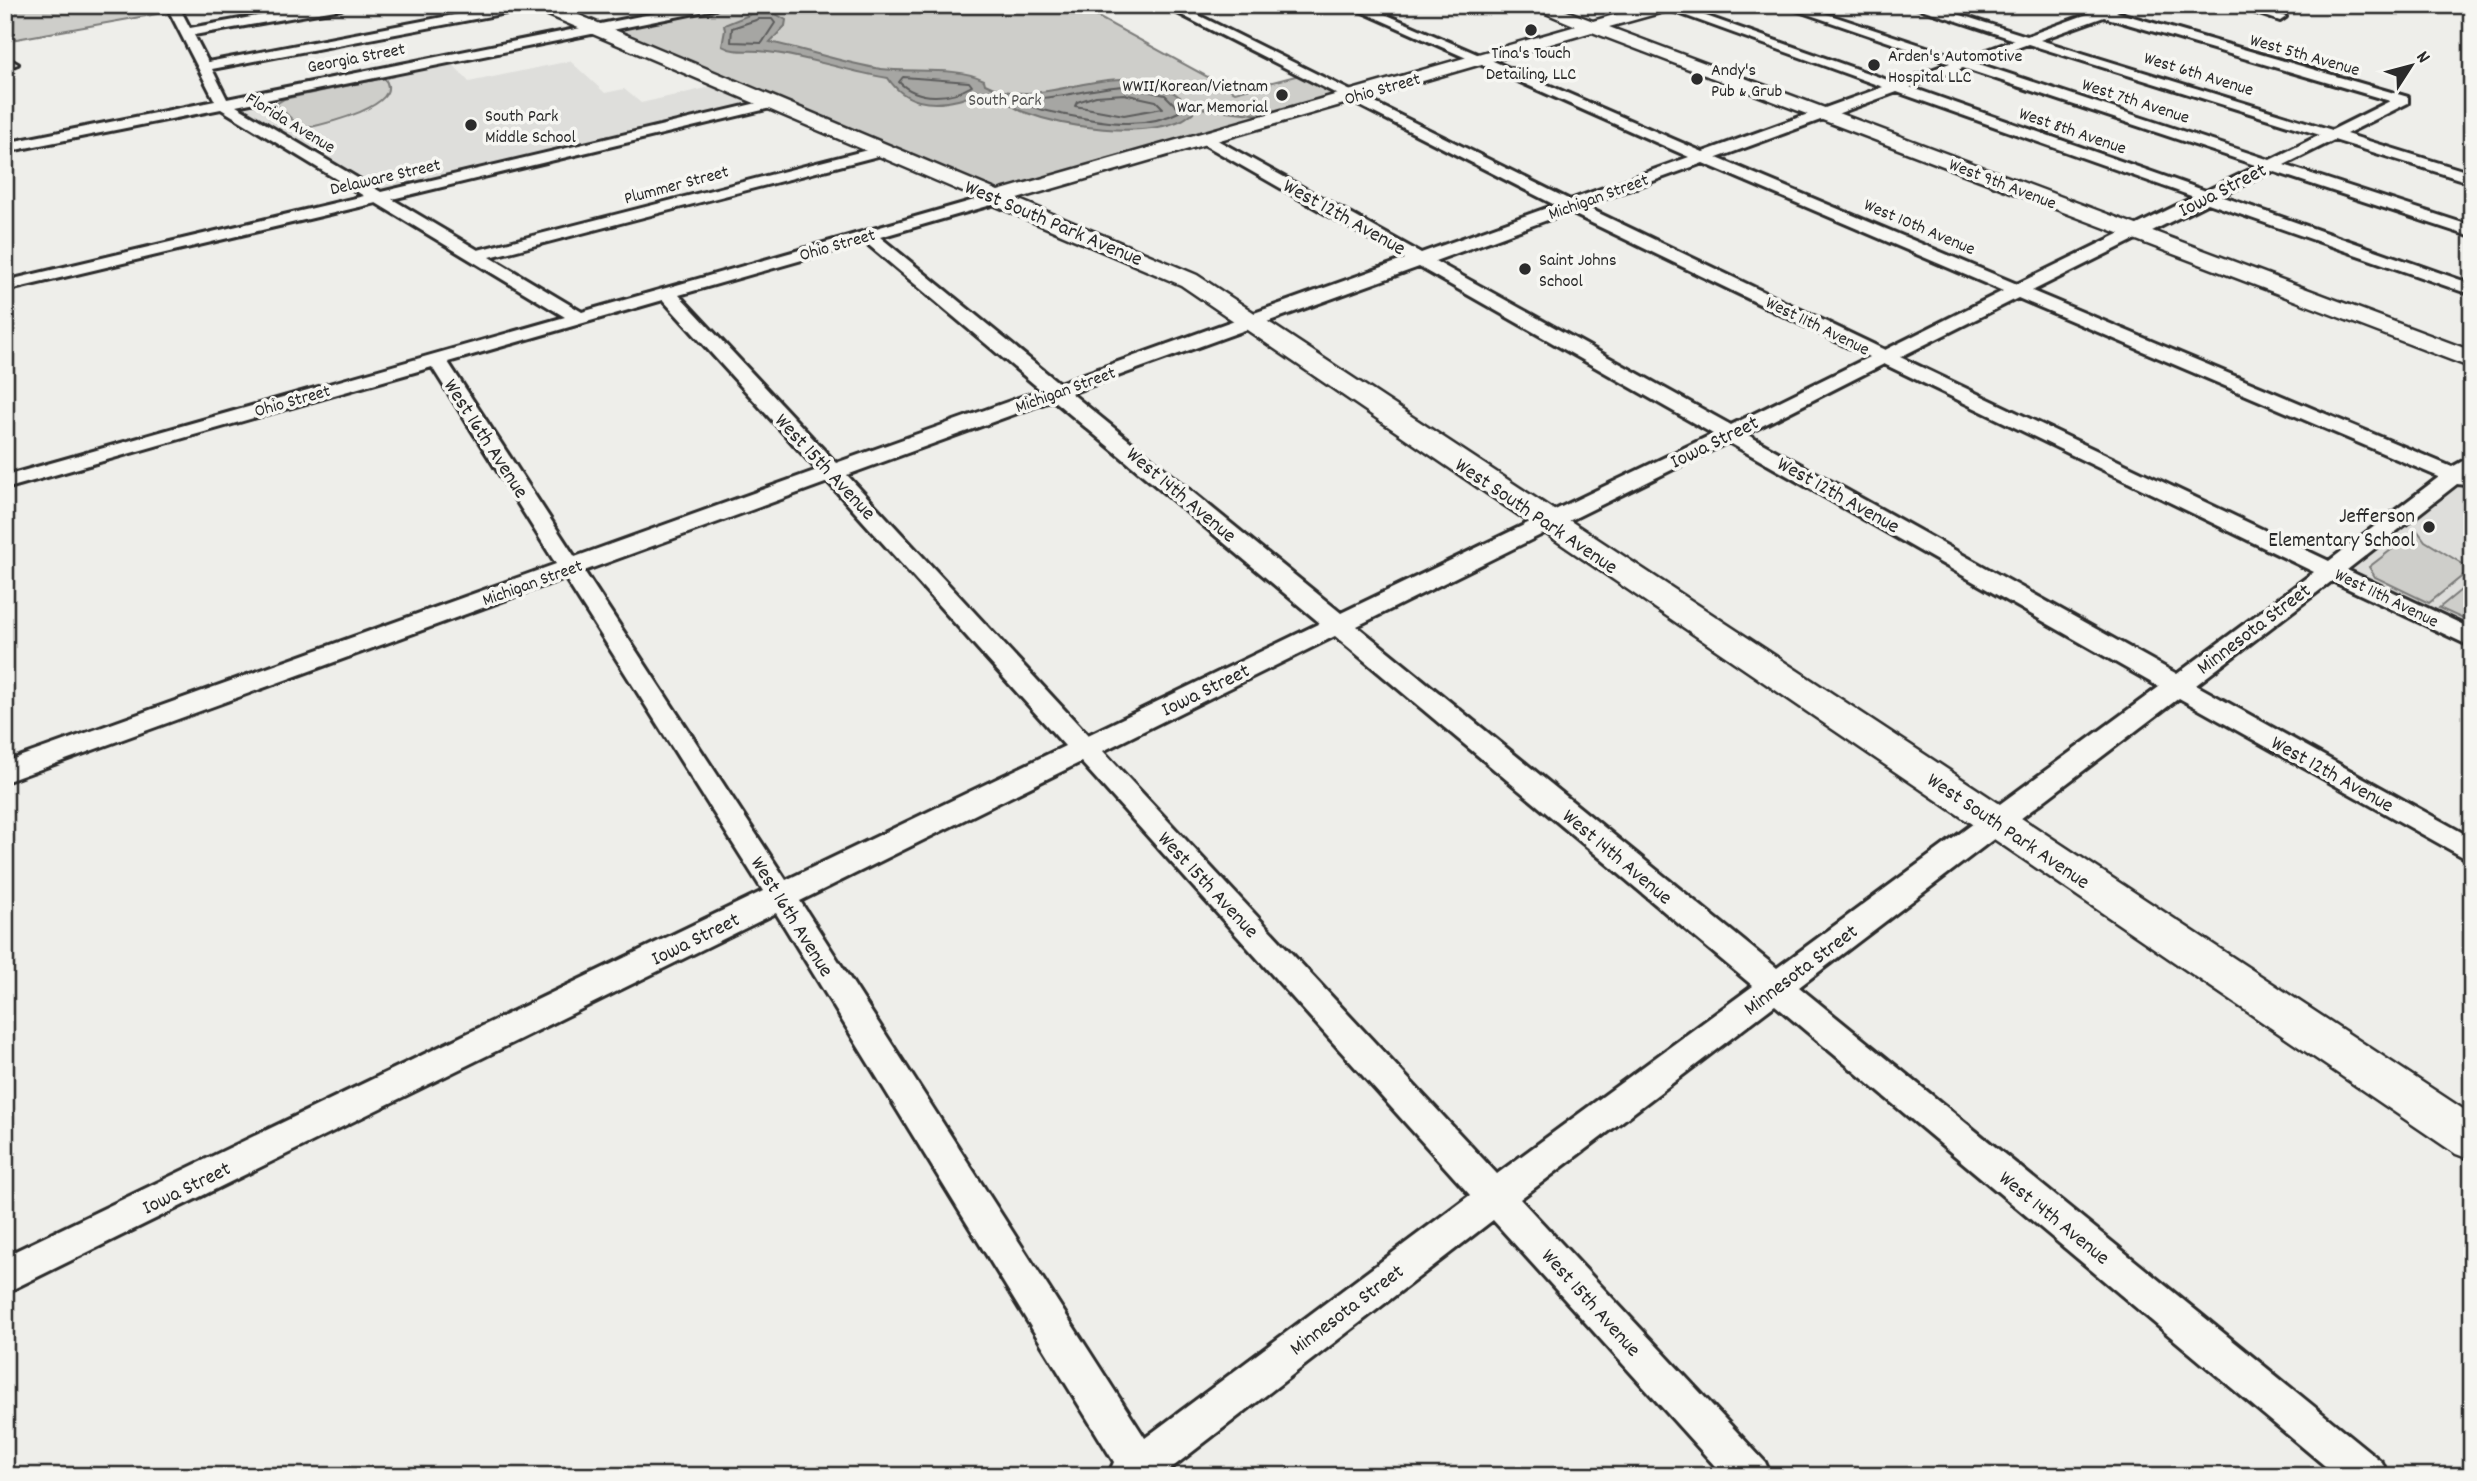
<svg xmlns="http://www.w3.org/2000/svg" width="2477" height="1481" viewBox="0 0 2477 1481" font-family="Dekko,sans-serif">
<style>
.built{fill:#dededb}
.green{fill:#cececa;stroke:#7c7c7a;stroke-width:2}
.water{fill:#a6a6a3;stroke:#757573;stroke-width:2}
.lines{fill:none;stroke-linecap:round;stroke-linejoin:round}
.shore{stroke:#5c5c5b;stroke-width:2}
.minor-casing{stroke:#2b2b2b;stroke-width:6}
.major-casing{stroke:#2b2b2b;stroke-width:5}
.minor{fill:#f6f6f2;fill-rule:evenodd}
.major{fill:#f6f6f2;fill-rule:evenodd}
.poi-dot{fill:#2b2b2b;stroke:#f6f6f2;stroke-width:2.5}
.labels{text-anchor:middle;stroke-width:7;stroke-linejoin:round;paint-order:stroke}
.far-poi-label{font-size:18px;fill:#2b2b2b;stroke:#f6f6f2;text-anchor:start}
.far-street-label{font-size:18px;fill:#2b2b2b;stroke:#f6f6f2}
.far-park-label{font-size:18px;fill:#545453;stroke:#f6f6f2}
.street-label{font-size:21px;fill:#2b2b2b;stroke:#f6f6f2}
.poi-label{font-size:21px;fill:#2b2b2b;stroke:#f6f6f2;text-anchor:end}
</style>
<rect width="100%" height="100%" fill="#eeeeea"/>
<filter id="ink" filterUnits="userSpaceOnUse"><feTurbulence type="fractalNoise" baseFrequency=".0143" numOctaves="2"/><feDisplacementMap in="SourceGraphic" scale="14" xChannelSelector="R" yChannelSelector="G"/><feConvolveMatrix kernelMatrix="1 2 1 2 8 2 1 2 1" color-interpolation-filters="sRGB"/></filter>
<g filter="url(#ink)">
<g class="built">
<path d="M450 61 469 82 570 61 605 93 624 89 641 103 715 86 754 103 752 105 385 190 240 106Z"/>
<path d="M2453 476 2472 483V639L2331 570Z"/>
</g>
<g class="green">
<path d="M5 5H171L174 11 5 41Z"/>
<path d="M715 5H1076L1235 92 1303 74 1350 97 999 198 595 29Z"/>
<path d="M384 78C408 106 320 125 302 129L276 104 284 99Z"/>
<path d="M2417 530 2425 541 2471 569 2429 603 2375 577 2369 567Z"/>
<path d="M2472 581V623L2439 608Z"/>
</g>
<path class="water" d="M754 13H774L786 20 785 26 770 42C807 50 843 63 881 69 910 73 958 66 984 80L985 84C1028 107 1078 79 1122 79 1136 79 1152 82 1164 87 1177 93 1182 102 1197 103 1221 106 1248 99 1270 113L1262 115 1199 108C1193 112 1188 117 1182 120 1140 138 1066 128 1024 112 1008 107 1005 94 989 92 978 91 969 97 958 100 931 107 904 103 888 78 844 71 804 55 759 51 746 50 734 53 722 46L725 30 724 25Z"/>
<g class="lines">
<g class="shore">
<path d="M759 19H772L775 23 762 43 731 42 732 28Z"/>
<path d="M903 77 969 82 972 86C950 99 918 101 899 82Z"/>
<path d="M1125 86 1165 95 1181 111C1142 131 1102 122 1061 114 1048 111 1036 110 1024 103L1027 99C1061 98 1091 88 1125 86Z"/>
<path d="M1124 94 1156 101 1163 108 1124 115 1075 106 1077 102 1096 96Z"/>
</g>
<g class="minor-casing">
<g id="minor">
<path d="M166 5H178L190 28 319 5H347L341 9 194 35 208 62 506 5H533L527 9 212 69 227 99 695 5H721L715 9 236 106 381 192 774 99 779 100V106L392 199 478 250 879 147H889L892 150 889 153 490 257 582 312 999 193 1005 195 1007 198 1005 201 880 237 1059 383 1405 259 1200 142 1198 139 1200 136H1210L1421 253 1555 205 1162 5H1178L1570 200 1689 157 1347 5H1364L1703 152 1883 87 1656 5H1675L1896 83 1950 63 1781 5H1800L1963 59 2015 40 1909 5H1929L2027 36 2093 12 2094 8 2130 5 2116 12 2408 97V103L2346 134 2472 173V183L2334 140 2284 165 2472 226V237L2272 171 2221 196 2472 284V295L2208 203 2032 291 2452 467 2472 456 2469 474 2472 486 2457 484 2347 570 2472 629V647L2332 581 2196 685 2472 838V862L2179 698 1799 987 2382 1462 2388 1476H2337L1775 1005 1520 1199 1765 1462 1771 1476H1724L1493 1220 1165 1473 1166 1476H1108L1114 1462 776 913 5 1293V1256L763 891 565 578 5 782V762L556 564 432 367 5 489V476L565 317 376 203 5 291V281L364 196 221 109 5 152V143L215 101ZM2104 17 2390 101 2332 130 2040 40ZM2028 44 2320 135 2270 160 1976 63ZM1963 68 2258 166 2206 191 1910 87ZM1897 92 2194 197 2017 284 1717 158ZM1703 163 2003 291 1885 350 1584 206ZM1569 212 1869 357 1731 425 1435 261ZM865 242 1041 390 836 463 679 295ZM1419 267 1713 434 1341 613 1071 393ZM2018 298 2439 477 2329 561 1900 357ZM663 300 817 470 575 557 448 362ZM1884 364 2314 572 2177 674 1746 434ZM1053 400 1320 623 1088 735 847 475ZM1728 442 2159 687 1777 968 1357 626ZM828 482 1065 746 786 880 584 571ZM1335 636 1753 986 1497 1174 1103 751ZM1081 762 1470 1195 1145 1438 800 901Z"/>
<path d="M2232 5H2253L2286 17 2280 21Z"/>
<path d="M11 60 18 64 5 69V61Z"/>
</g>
</g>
<g class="major-casing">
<path id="major" d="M532 5H555L998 191 1576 26 1527 5H1551L1593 21 1649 5H1676L1674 9 1609 27 2472 351V368L1592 32 1017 199 1197 275 2472 1115V1160L2456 1154 1181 285 534 9Z"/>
</g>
<use href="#minor" class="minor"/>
<use href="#major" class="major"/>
</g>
</g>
<g class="poi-dot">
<circle cx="1531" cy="30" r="7"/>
<circle cx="1874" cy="65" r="7"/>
<circle cx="1697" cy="79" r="7"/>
<circle cx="1282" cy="95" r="7"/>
<circle cx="471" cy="125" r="7"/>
<circle cx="1525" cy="269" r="7"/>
<circle cx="2429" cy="527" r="7"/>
</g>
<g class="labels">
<g class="far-poi-label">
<text x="1531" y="58" text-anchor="middle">Tina's Touch<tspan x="1531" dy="21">Detailing, LLC</tspan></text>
<text x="1888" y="61">Arden's Automotive<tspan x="1888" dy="21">Hospital LLC</tspan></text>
<text x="1711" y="75">Andy's<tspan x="1711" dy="21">Pub &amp; Grub</tspan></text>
<text x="1268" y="91" text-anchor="end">WWII/Korean/Vietnam<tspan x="1268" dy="21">War Memorial</tspan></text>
<text x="485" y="121">South Park<tspan x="485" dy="21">Middle School</tspan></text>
<text x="1539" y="265">Saint Johns<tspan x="1539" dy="21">School</tspan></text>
</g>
<g class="far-street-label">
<text transform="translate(2305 54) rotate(16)" y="6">West 5th Avenue</text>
<text transform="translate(356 57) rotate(-11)" y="6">Georgia Street</text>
<text transform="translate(2199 73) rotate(17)" y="6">West 6th Avenue</text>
<text transform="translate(1382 88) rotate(-16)" y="6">Ohio Street</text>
<text transform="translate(2136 100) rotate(18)" y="6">West 7th Avenue</text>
<text transform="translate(291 122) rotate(31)" y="6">Florida Avenue</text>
<text transform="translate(2073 130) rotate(19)" y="6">West 8th Avenue</text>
<text transform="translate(385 176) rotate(-13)" y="6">Delaware Street</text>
<text transform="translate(2003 183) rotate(21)" y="6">West 9th Avenue</text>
<text transform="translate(676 184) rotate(-15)" y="6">Plummer Street</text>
<text transform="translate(1598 196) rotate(-20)" y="6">Michigan Street</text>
<text transform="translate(1920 226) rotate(23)" y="6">West 10th Avenue</text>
<text transform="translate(837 244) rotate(-16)" y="6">Ohio Street</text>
<text transform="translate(1818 325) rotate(26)" y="6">West 11th Avenue</text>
<text transform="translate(1065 389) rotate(-20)" y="6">Michigan Street</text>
<text transform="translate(292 400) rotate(-16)" y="6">Ohio Street</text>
<text transform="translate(532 582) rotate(-20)" y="6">Michigan Street</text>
<text transform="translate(2387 597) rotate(26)" y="6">West 11th Avenue</text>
</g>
<g class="far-park-label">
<text x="1005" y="105">South Park</text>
</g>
<g class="street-label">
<text transform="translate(2222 189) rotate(-27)" y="7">Iowa Street</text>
<text transform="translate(1345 216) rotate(29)" y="7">West 12th Avenue</text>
<text transform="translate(1054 222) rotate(23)" y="7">West South Park Avenue</text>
<text transform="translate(487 438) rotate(57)" y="7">West 16th Avenue</text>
<text transform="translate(1714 441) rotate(-26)" y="7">Iowa Street</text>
<text transform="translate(826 466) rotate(47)" y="7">West 15th Avenue</text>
<text transform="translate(1182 494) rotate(40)" y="7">West 14th Avenue</text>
<text transform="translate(1839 494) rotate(29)" y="7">West 12th Avenue</text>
<text transform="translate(1537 515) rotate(34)" y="7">West South Park Avenue</text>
<text transform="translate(2253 628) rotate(-37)" y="7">Minnesota Street</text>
<text transform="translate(1205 689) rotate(-26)" y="7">Iowa Street</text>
<text transform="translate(2333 773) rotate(29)" y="7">West 12th Avenue</text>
<text transform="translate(2009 830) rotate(34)" y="7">West South Park Avenue</text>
<text transform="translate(1618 856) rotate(40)" y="7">West 14th Avenue</text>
<text transform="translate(1209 884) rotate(47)" y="7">West 15th Avenue</text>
<text transform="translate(793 916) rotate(58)" y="7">West 16th Avenue</text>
<text transform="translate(695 938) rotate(-26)" y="7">Iowa Street</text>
<text transform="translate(1800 969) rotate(-37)" y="7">Minnesota Street</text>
<text transform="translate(186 1187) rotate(-26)" y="7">Iowa Street</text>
<text transform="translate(2055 1217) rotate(39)" y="7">West 14th Avenue</text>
<text transform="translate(1592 1302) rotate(48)" y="7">West 15th Avenue</text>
<text transform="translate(1346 1309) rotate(-37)" y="7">Minnesota Street</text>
</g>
<g class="poi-label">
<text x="2415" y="522">Jefferson<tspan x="2415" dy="24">Elementary School</tspan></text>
</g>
</g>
<rect width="2477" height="1481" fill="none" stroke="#f6f6f2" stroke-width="28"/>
<rect x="14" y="14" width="2449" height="1453" fill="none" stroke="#2b2b2b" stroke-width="2.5" filter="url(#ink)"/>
<g transform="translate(2411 66) rotate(54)" stroke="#f6f6f2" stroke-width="5" paint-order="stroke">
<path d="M0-5L12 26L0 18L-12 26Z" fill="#2b2b2b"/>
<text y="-10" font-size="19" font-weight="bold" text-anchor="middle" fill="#2b2b2b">N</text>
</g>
</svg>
